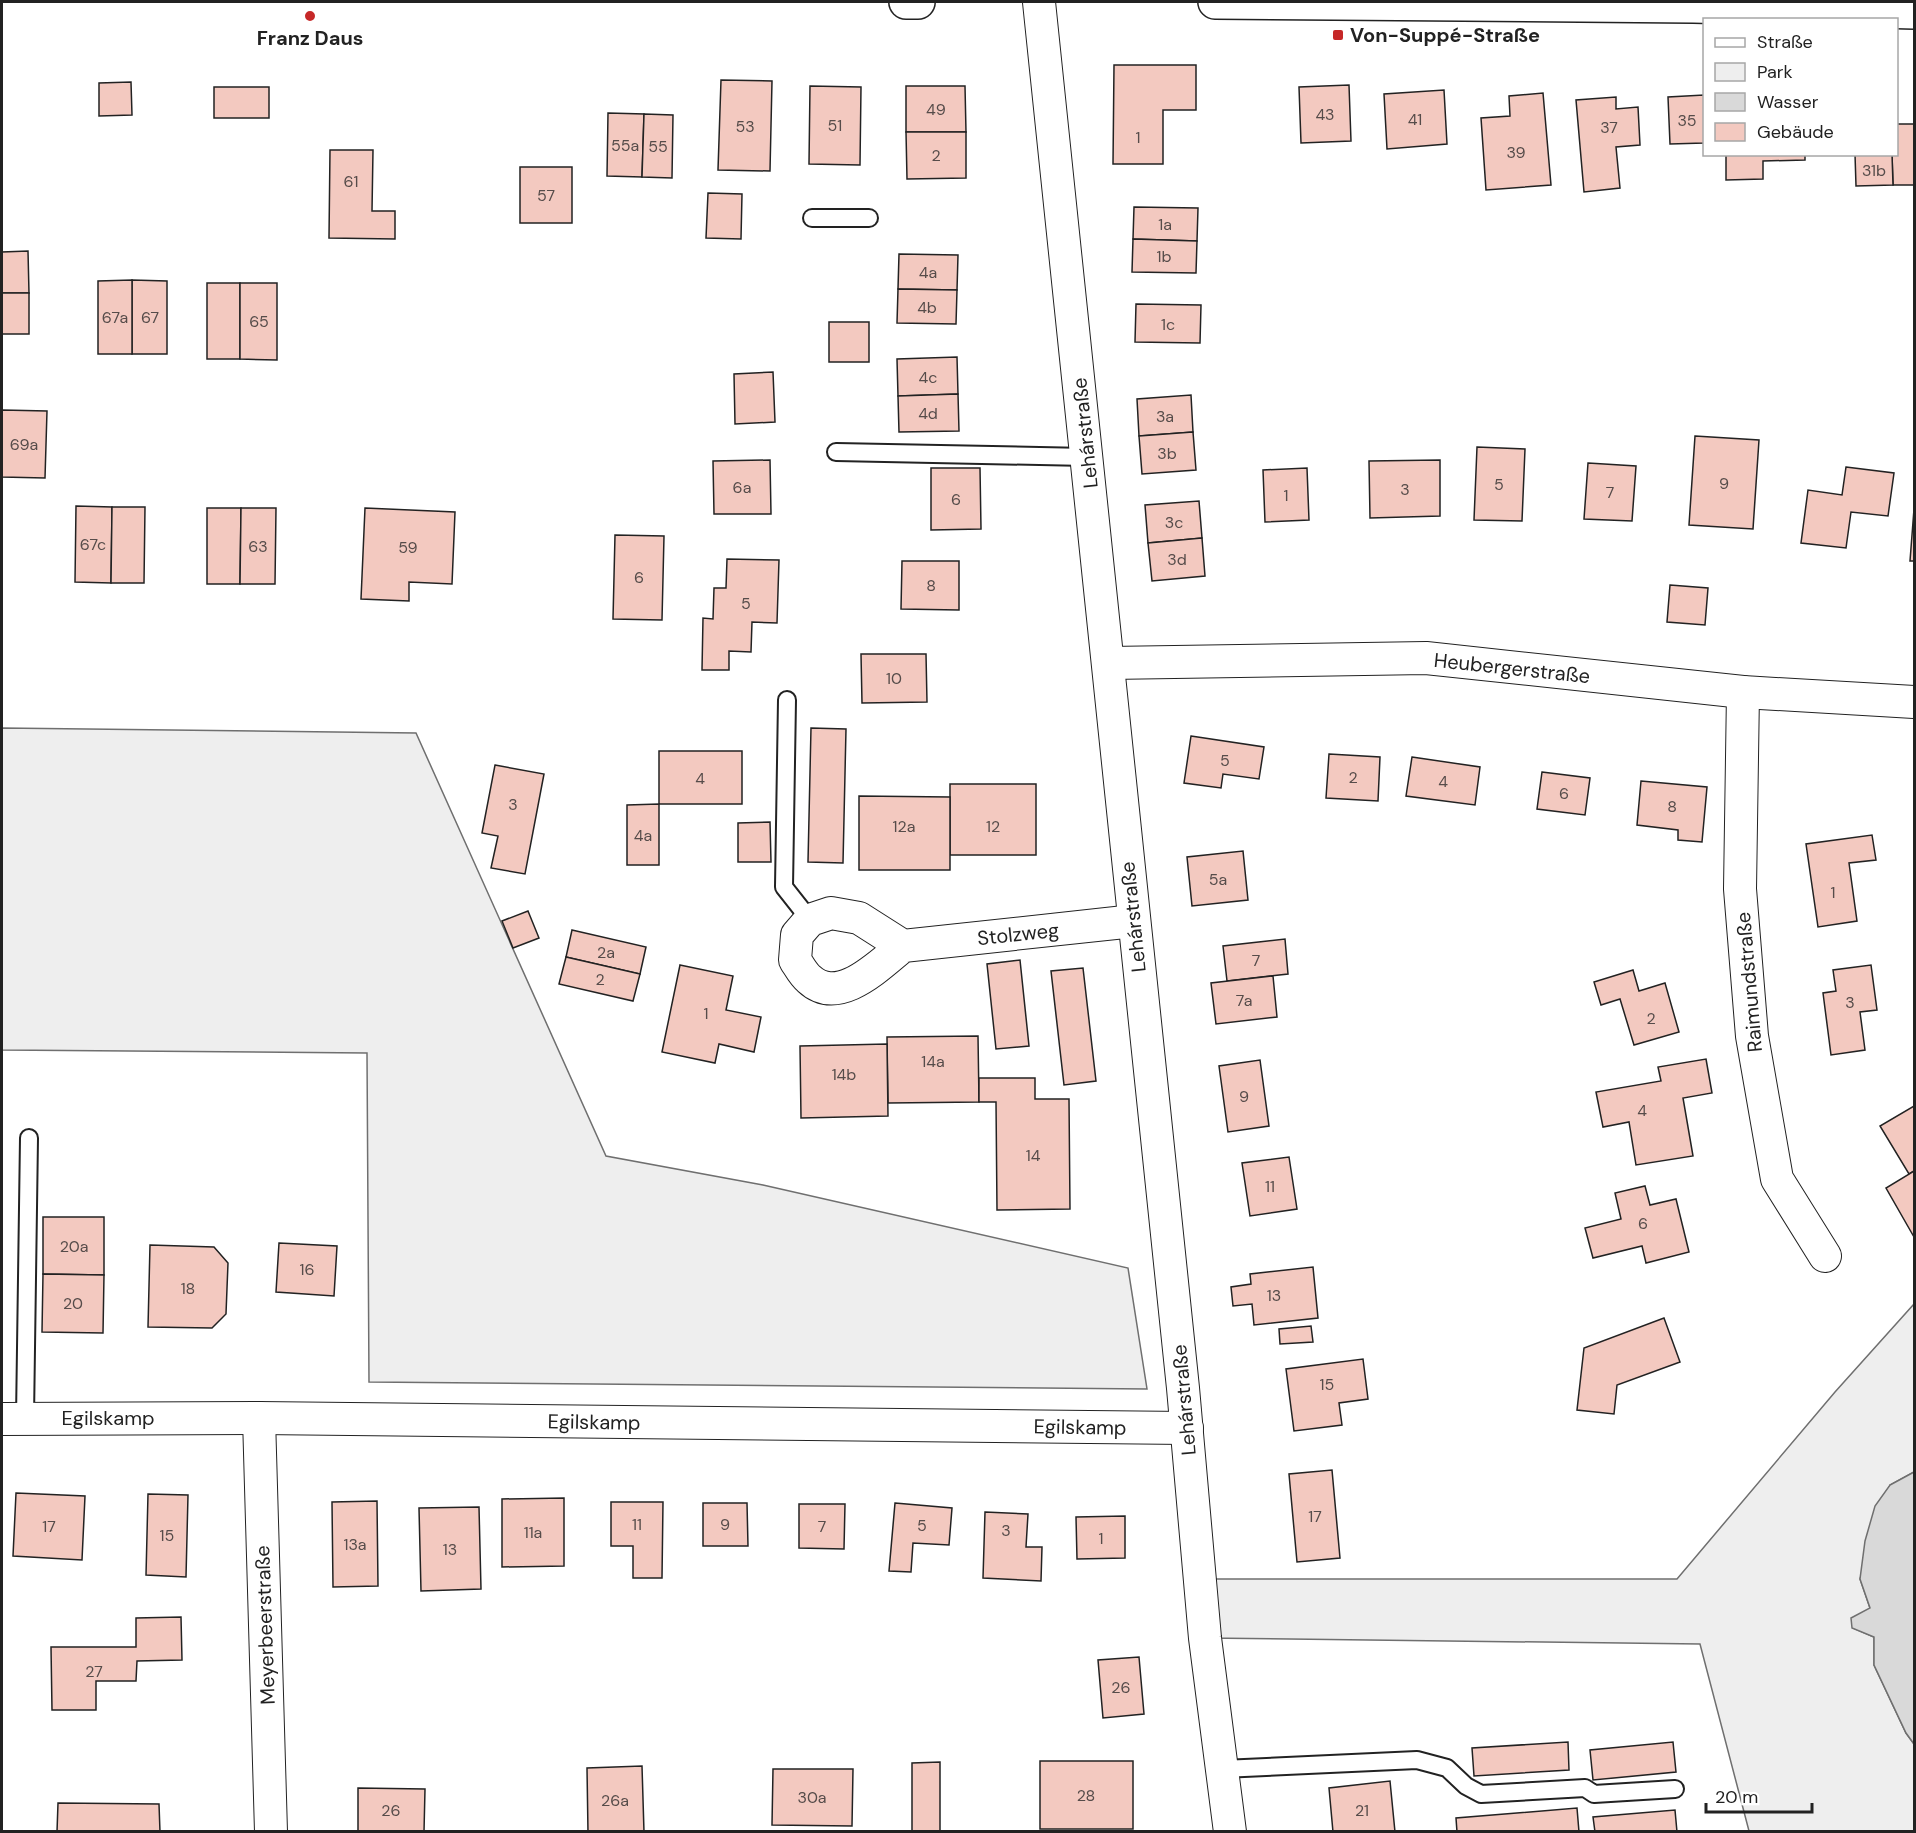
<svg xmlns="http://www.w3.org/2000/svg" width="1916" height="1833" viewBox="0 0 1916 1833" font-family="'DM Sans',sans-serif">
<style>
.green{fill:#eee;stroke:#6f6f6f;stroke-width:1.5}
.water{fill:#d9d9d9;stroke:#6f6f6f;stroke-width:1.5}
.building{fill:#f3c9c0;stroke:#222;stroke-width:1.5}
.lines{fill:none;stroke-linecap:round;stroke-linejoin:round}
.service-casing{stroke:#222;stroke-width:20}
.minor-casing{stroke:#222;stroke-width:34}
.tertiary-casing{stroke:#222;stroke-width:36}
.service{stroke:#fff;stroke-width:16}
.minor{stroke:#fff;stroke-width:32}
.tertiary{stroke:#fff;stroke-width:33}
.poi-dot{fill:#c62828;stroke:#fff;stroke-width:2}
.labels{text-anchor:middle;stroke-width:4.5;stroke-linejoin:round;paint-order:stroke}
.number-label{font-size:16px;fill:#564c4a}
.poi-label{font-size:20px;font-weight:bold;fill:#222;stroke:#fff;text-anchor:start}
.street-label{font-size:20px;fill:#222;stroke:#fff}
</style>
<rect width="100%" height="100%" fill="#fff"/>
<g class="green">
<path d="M2 728 416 733 606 1156 763 1185 1128 1268 1147 1389 369 1382 367 1053 2 1050Z"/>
<path d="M1914 1304V1472L1890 1485 1860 1579 1870 1608 1853 1628 1874 1637V1665L1906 1733 1914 1744V1831H1749L1700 1644 1205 1638 1200 1579H1677L1835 1392Z"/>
</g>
<path class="water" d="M1914 1472V1744L1906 1733 1874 1665V1637L1852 1628 1851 1618 1870 1608 1860 1579 1865 1541 1875 1506 1890 1485Z"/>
<g class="building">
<path d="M1114 65H1196V110H1163V164H1113Z"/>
<path d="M721 80 772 81 770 171 718 170Z"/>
<path d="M131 82 132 115 99 116V83Z"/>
<path d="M1349 85 1351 141 1301 143 1299 87Z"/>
<path d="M810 86 861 87 860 165 809 164Z"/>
<path d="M906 86H965L966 132H906Z"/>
<rect x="214" y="87" width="55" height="31"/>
<path d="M1444 90 1447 144 1387 149 1384 94Z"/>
<path d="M1543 93 1551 185 1486 190 1481 118 1510 116 1509 96Z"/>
<path d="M1704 95V143L1670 144 1668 97Z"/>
<path d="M1616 97V109L1638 107 1640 145 1616 147 1620 188 1584 192 1576 100Z"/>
<path d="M608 113 644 114 642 177 607 176Z"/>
<path d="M644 114 673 115 672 178 642 177Z"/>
<path d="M1896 124H1914V185H1893L1892 154H1896Z"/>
<path d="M906 132H966V178L907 179Z"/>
<path d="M330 150H373L372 211H395V239L329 238Z"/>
<path d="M1726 154H1805V160L1763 161V179L1726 180Z"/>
<path d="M1855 154H1892L1893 185 1856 186Z"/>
<rect x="520" y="167" width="52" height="56"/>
<path d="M708 193 742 194 741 239 706 238Z"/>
<path d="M1134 207 1198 208 1197 241 1133 239Z"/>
<path d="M1133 239 1197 241 1196 273 1132 272Z"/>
<path d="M28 251 29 293H2V252Z"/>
<path d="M899 254 958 255 957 290 898 289Z"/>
<path d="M132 280 167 281V354H132Z"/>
<path d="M132 280V354H98V281Z"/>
<rect x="207" y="283" width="33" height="76"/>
<path d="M240 283H277V360L240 359Z"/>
<path d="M898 289 957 290 956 324 897 323Z"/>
<rect x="2" y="293" width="27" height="41"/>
<path d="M1136 304 1201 305 1200 343 1135 342Z"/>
<rect x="829" y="322" width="40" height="40"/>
<path d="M957 357 958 394 898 396 897 359Z"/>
<path d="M773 372 775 422 735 424 734 374Z"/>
<path d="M958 394 959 431 899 432 898 396Z"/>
<path d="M1191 395 1193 432 1139 436 1137 399Z"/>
<path d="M2 410 47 411 45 478 2 477Z"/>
<path d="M1193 432 1196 470 1142 474 1139 436Z"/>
<path d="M1695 436 1759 440 1753 529 1689 525Z"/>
<path d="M1477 447 1525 449 1522 521 1474 520Z"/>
<path d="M770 460 771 514H714L713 461Z"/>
<path d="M1440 460V516L1370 518 1369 461Z"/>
<path d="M1588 463 1636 466 1632 521 1584 519Z"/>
<path d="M1846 467 1894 473 1888 516 1851 512 1846 548 1801 543 1808 490 1842 495Z"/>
<path d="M931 468H980L981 529 931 530Z"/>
<path d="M1307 468 1309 520 1265 522 1263 470Z"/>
<path d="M1199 501 1202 538 1148 543 1145 505Z"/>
<path d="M76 506 112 507 111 583 75 582Z"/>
<path d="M112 507H145L144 583H111Z"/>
<path d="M207 508H241L240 584H207Z"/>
<path d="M241 508H276L275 584H240Z"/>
<path d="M365 508 455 512 452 584 409 582V601L361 599Z"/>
<path d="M1914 509V561H1910Z"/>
<path d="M615 535 664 536 662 620 613 619Z"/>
<path d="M1202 538 1205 576 1152 581 1148 543Z"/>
<path d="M727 559 779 560 777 623 752 622 751 652 729 651V670H702L703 618 713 619 714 588H726Z"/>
<path d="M902 561H959V610L901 609Z"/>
<path d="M1670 585 1708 588 1705 625 1667 622Z"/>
<path d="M861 654H926L927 702 862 703Z"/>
<path d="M811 728 846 729 843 863 808 862Z"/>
<path d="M1191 736 1264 747 1259 779 1223 774 1221 788 1184 783Z"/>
<rect x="659" y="751" width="83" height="53"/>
<path d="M1329 754 1380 757 1378 801 1326 798Z"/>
<path d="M1412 757 1480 767 1475 805 1406 796Z"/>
<path d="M495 765 544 774 525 874 491 868 498 836 482 833Z"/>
<path d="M1542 772 1590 778 1585 815 1537 809Z"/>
<path d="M1641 781 1707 787 1702 842 1678 840V830L1637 825Z"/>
<rect x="950" y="784" width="86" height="71"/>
<path d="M859 796 950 797V870H859Z"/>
<path d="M659 804V865H627V805Z"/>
<path d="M770 822 771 862H738V823Z"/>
<path d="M1872 835 1876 860 1849 863 1857 921 1818 927 1806 844Z"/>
<path d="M1243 851 1248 900 1192 906 1187 857Z"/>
<path d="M528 911 539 938 513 948 502 921Z"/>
<path d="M572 930 646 947 640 974 566 957Z"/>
<path d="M1285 939 1288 974 1227 981 1223 946Z"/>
<path d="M566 957 640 974 633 1001 559 984Z"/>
<path d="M1020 960 1029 1046 996 1049 987 964Z"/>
<path d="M680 965 733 976 726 1010 761 1017 754 1052 719 1044 715 1063 662 1052Z"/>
<path d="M1871 965 1877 1010 1860 1012 1865 1050 1831 1055 1823 993 1836 991 1833 970Z"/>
<path d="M1083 968 1096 1081 1064 1085 1051 971Z"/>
<path d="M1633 970 1639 991 1665 983 1679 1032 1634 1045 1620 999 1601 1005 1594 982Z"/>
<path d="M1273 976 1277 1017 1216 1024 1211 983Z"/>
<path d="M978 1036 979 1102 888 1103 887 1037Z"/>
<path d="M887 1044 888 1116 801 1118 800 1046Z"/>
<path d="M1706 1059 1712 1093 1683 1098 1693 1156 1636 1165 1629 1122 1603 1127 1596 1092 1661 1081 1658 1067Z"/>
<path d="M1260 1060 1269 1126 1228 1132 1219 1066Z"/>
<path d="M979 1078H1035V1099H1069L1070 1209 997 1210 996 1102H979Z"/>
<path d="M1914 1106V1171L1909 1174 1880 1126Z"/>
<path d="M1289 1157 1297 1209 1250 1216 1242 1163Z"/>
<path d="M1914 1171V1237L1886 1188Z"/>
<path d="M1645 1186 1650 1205 1676 1199 1689 1252 1646 1263 1642 1246 1593 1258 1585 1228 1621 1219 1615 1193Z"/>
<path d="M43 1217H104V1275L43 1274Z"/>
<path d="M279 1243 337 1246 334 1296 276 1292Z"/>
<path d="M150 1245 214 1247 228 1263 226 1314 212 1328 148 1327Z"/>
<path d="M1313 1267 1318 1318 1254 1325 1252 1304 1233 1306 1231 1287 1251 1284 1250 1274Z"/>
<path d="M43 1274 104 1275 103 1333 42 1332Z"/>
<path d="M1664 1318 1680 1362 1617 1385 1614 1414 1577 1410 1584 1348Z"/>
<path d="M1311 1326 1313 1342 1280 1344 1279 1329Z"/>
<path d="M1363 1359 1368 1399 1339 1403 1342 1425 1294 1431 1286 1369Z"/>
<path d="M1332 1470 1340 1558 1297 1562 1289 1474Z"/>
<path d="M16 1493 85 1496 82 1560 13 1556Z"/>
<path d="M148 1494 188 1495 186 1577 146 1575Z"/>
<path d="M564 1498V1566L502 1567V1499Z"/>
<path d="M377 1501 378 1586 333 1587 332 1502Z"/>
<path d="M611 1502H663L662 1578H633V1546H611Z"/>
<path d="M703 1503H747L748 1546H703Z"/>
<path d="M895 1503 952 1508 949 1545 913 1543 911 1572 889 1571Z"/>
<path d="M799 1504H845L844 1549 799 1548Z"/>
<path d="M479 1507 481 1589 421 1591 419 1508Z"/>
<path d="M985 1512 1028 1514 1026 1547H1042L1041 1581 983 1578Z"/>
<path d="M1125 1516V1558L1077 1559 1076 1517Z"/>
<path d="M181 1617 182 1660 137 1661 136 1681H96V1710H52L51 1647H136V1618Z"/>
<path d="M1139 1657 1144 1714 1103 1718 1098 1660Z"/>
<path d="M1568 1742 1569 1770 1474 1776 1472 1748Z"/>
<path d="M1673 1742 1676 1772 1593 1780 1590 1750Z"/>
<rect x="1040" y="1761" width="93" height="68"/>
<path d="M940 1762V1832H912V1763Z"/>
<path d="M642 1766 644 1832H588L587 1768Z"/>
<path d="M773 1769H853L852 1826 772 1825Z"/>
<path d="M1390 1781 1395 1832H1333L1329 1788Z"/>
<path d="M358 1788 425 1789 424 1832H358Z"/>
<path d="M58 1803 159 1804 160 1832H57Z"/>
<path d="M1577 1808 1579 1832H1457L1456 1818Z"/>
<path d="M1675 1810 1677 1832H1595L1593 1817Z"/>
</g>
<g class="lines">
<g class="service-casing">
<g id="service">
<path d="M812 218H869"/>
<path d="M836 452 1087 457"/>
<path d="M787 700 784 887 810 920"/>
<path d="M25 1418 29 1138"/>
<path d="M1222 1769 1417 1760 1447 1768 1466 1786 1481 1794 1585 1788 1594 1794 1675 1789"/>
</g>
</g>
<g class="minor-casing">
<g id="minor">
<path d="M1039 2 1183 1388 1205 1638 1230 1832"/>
<path d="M1109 663 1426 658 1743 692 1914 702"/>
<path d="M1743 692 1740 889 1752 1036 1777 1179 1825 1256"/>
<path d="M903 946C879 965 839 1007 809 979 803 974 799 966 795 960L797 935 810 920 831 913 859 918 903 946 1134 921"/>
<path d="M259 1418 271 1832"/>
<path d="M2 1419 259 1418 1187 1428"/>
</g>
</g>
<g class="tertiary-casing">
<g id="tertiary">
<path d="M906 2H918"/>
<path d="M1215 2 1693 6 1914 12"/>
</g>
</g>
<use href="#service" class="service"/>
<use href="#minor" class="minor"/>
<use href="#tertiary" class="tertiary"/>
</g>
<g class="poi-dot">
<circle cx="310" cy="16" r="6"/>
<rect x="1332" y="29" width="12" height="12" rx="3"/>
</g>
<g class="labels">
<g class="number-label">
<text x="936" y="115">49</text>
<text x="1325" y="120">43</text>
<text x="1415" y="125">41</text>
<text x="1687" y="126">35</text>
<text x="835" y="131">51</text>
<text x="745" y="132">53</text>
<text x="1609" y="133">37</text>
<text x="1138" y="143">1</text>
<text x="625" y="151">55a</text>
<text x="658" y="152">55</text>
<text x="1516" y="158">39</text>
<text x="936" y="161">2</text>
<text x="1874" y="176">31b</text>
<text x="351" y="187">61</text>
<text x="546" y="201">57</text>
<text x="1165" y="230">1a</text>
<text x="1164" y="262">1b</text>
<text x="928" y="278">4a</text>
<text x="927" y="313">4b</text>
<text x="115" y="323">67a</text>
<text x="150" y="323">67</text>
<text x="259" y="327">65</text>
<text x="1168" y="330">1c</text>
<text x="928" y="383">4c</text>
<text x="928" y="419">4d</text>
<text x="1165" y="422">3a</text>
<text x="24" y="450">69a</text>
<text x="1167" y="459">3b</text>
<text x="1724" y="489">9</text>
<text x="1499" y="490">5</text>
<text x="742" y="493">6a</text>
<text x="1405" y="495">3</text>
<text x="1610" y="498">7</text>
<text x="1286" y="501">1</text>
<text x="956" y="505">6</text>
<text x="1174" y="528">3c</text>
<text x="93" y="550">67c</text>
<text x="258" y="552">63</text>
<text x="408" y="553">59</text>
<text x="1177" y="565">3d</text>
<text x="639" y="583">6</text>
<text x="931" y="591">8</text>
<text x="746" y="609">5</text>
<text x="894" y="684">10</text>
<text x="1225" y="766">5</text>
<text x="1353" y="783">2</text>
<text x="700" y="784">4</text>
<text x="1443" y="787">4</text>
<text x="1564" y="799">6</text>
<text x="513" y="810">3</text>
<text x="1672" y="812">8</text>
<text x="904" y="832">12a</text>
<text x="993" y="832">12</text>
<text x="643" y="841">4a</text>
<text x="1218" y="885">5a</text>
<text x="1833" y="898">1</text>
<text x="606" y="958">2a</text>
<text x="1256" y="966">7</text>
<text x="600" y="985">2</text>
<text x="1244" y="1006">7a</text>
<text x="1850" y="1008">3</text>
<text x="706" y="1019">1</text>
<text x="1651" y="1024">2</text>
<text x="933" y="1067">14a</text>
<text x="844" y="1080">14b</text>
<text x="1244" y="1102">9</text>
<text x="1642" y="1116">4</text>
<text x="1033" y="1161">14</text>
<text x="1270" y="1192">11</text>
<text x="1643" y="1229">6</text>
<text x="74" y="1252">20a</text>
<text x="307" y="1275">16</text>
<text x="188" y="1294">18</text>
<text x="1274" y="1301">13</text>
<text x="73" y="1309">20</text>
<text x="1327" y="1390">15</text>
<text x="1315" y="1522">17</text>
<text x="637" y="1530">11</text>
<text x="725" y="1530">9</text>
<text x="922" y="1531">5</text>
<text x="49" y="1532">17</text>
<text x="822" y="1532">7</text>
<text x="1006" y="1536">3</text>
<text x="533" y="1538">11a</text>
<text x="167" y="1541">15</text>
<text x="1101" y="1544">1</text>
<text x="355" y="1550">13a</text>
<text x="450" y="1555">13</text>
<text x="94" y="1677">27</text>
<text x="1121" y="1693">26</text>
<text x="1086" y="1801">28</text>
<text x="812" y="1803">30a</text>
<text x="615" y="1806">26a</text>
<text x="391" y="1816">26</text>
<text x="1362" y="1816">21</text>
</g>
<g class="poi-label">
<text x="1350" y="42">Von-Suppé-Straße</text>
<text x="310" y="45" text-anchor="middle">Franz Daus</text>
</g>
<g class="street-label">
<text transform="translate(1085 433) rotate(-96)" y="7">Lehárstraße</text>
<text transform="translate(1512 668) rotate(6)" y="7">Heubergerstraße</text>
<text transform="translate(1133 917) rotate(-96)" y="7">Lehárstraße</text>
<text transform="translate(1018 934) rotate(-6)" y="7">Stolzweg</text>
<text transform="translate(1749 982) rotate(-95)" y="7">Raimundstraße</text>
<text transform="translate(1184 1400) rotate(-95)" y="7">Lehárstraße</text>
<text x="108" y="1425">Egilskamp</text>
<text transform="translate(594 1422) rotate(1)" y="7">Egilskamp</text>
<text transform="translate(1080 1427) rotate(1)" y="7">Egilskamp</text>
<text transform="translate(265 1625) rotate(-92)" y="7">Meyerbeerstraße</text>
</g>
</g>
<rect width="1916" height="1833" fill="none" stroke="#222222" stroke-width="6"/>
<rect x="1703" y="18" width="195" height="138" fill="#ffffff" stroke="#a7a7a7" stroke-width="1.5"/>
<rect x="1715" y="38" width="30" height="9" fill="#ffffff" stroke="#a7a7a7" stroke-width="1.5"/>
<text x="1757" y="48" font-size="18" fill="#222222">Straße</text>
<rect x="1715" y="63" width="30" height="18" fill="#eeeeee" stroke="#a7a7a7" stroke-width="1.5"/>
<text x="1757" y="78" font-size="18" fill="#222222">Park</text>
<rect x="1715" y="93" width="30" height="18" fill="#d9d9d9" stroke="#a7a7a7" stroke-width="1.5"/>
<text x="1757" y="108" font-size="18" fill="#222222">Wasser</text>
<rect x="1715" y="123" width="30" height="18" fill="#f3c9c0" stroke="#a7a7a7" stroke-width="1.5"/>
<text x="1757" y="138" font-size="18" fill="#222222">Gebäude</text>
<path d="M1706 1803v9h106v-9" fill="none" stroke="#222222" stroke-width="3"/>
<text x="1715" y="1803" font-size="18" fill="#222222" stroke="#ffffff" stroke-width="4.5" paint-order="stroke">20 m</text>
</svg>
